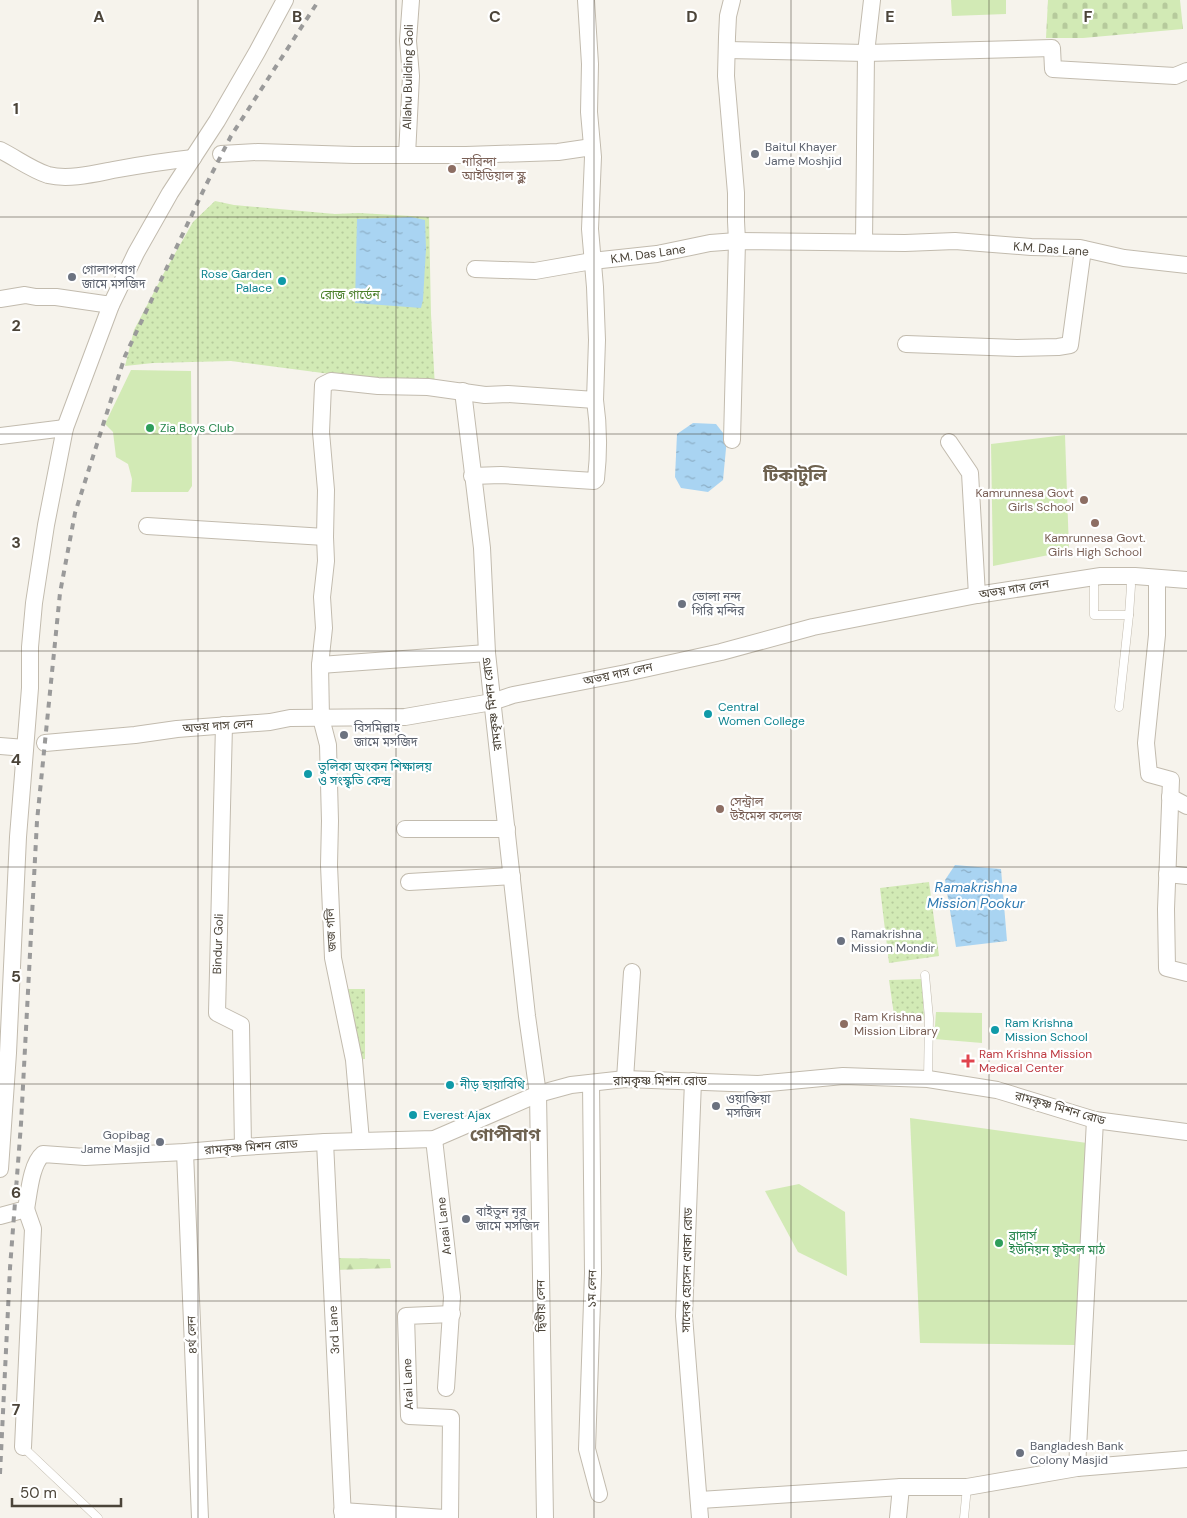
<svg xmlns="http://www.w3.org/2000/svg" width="1187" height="1518" viewBox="0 0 1187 1518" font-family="'DM Sans','Noto Sans Bengali',sans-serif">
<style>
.green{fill:#d2eab5}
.forest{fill:url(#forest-firs)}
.cemetery{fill:url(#cemetery-stones)}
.garden{fill:url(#garden-dots)}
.water{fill:url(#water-ripples)}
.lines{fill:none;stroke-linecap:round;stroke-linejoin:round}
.service-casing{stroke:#c2bbae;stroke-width:9}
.minor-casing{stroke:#c2bbae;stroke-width:18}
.service{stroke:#fff;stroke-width:8}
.minor{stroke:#fff;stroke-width:16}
.rail{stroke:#9a9a9a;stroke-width:4;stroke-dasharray:6 6;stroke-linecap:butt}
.grid{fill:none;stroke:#4b4439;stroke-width:1;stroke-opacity:0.55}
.worship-dot{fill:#6b7280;stroke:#fff;stroke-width:2}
.education-dot{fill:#8d6e63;stroke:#fff;stroke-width:2}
.culture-dot{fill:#0f9aa8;stroke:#fff;stroke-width:2}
.leisure-dot{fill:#2e9e5b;stroke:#fff;stroke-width:2}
.health-dot{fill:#e0444e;stroke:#fff;stroke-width:2}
.labels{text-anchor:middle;stroke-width:4.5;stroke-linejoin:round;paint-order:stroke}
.street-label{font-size:12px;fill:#4b4439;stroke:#fff}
.worship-label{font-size:12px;fill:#5b616d;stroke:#fff;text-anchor:start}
.education-label{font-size:12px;fill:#785e54;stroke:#fff;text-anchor:start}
.culture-label{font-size:12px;fill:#0d838f;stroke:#fff;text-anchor:start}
.park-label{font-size:12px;fill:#4a7f2a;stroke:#fff}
.leisure-label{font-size:12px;fill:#27864d;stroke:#fff;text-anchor:start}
.health-label{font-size:12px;fill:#be3a42;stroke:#fff;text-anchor:start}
.water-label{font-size:14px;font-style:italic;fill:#2e7ab2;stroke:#fff}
.district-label{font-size:18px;font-weight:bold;fill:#6e6250;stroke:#fff}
.grid-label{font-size:16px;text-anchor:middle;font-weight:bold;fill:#4b4439;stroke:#fff;stroke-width:4.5;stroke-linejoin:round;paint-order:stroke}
</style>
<defs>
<pattern id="forest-firs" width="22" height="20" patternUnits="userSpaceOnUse" patternTransform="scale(1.25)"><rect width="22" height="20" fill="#d2eab5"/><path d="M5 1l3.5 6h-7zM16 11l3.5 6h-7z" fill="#b6ca9c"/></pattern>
<pattern id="cemetery-stones" width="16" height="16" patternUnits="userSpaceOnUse" patternTransform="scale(1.25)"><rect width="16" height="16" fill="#d2eab5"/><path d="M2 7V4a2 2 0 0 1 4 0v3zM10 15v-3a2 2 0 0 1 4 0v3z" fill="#b6ca9c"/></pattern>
<pattern id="garden-dots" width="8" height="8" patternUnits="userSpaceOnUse" patternTransform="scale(1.25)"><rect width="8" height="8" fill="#d2eab5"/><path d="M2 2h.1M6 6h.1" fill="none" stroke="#b6ca9c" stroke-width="1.8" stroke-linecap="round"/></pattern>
<pattern id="water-ripples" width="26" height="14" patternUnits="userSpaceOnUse" patternTransform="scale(1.25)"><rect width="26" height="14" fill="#a9d4f2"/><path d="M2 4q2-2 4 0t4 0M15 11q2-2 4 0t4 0" fill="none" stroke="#8caec5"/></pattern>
</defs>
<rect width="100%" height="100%" fill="#f6f3ec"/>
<g class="green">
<path d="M951 0H1006V14L952 16Z"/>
<path d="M131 370 191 371 192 486 188 492H131L132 479 128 464 116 457 113 432 105 424Z"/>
<path d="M1065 435 1069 551 993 566 991 444Z"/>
<path d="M936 1012 982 1013V1043L934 1039Z"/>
<path d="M910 1118 1087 1143 1076 1345 920 1343Z"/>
<path d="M799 1184 845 1212 847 1276 798 1252 765 1191Z"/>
</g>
<path class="forest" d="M336 1258 390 1259 391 1268 336 1270Z"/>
<path class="cemetery" d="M1048 0H1180L1183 29 1083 38H1046Z"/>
<g class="garden">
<path d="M215 201 234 205 335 214 359 213 429 217 431 314 435 388 378 377 361 378 231 361 153 363 125 366 134 330 165 271 193 222Z"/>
<path d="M929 882 939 956 889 963 880 888Z"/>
<path d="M922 979 924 1020 895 1022 889 980Z"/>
<path d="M339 989H365V1059L354 1060Z"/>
</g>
<g class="water">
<path d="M411 217 425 220 426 249 423 300 421 308 355 303 357 219Z"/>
<path d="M693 423 716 424 727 438 723 480 708 492 681 488 675 477 677 434Z"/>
<path d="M955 865 1001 869 1007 941 956 947 945 880Z"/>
</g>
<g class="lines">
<g class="service-casing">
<g id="service">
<path d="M1094 577V615H1129"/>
<path d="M1119 707 1129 615 1131 586 1130 576"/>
<path d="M925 975 929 1018 928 1079"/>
<path d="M23 1447 98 1518"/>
<path d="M964 1518 967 1487"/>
</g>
</g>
<g class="minor-casing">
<g id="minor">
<path d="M727 50 866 53 1052 48 1053 69 1175 76 1187 71"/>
<path d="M0 150C16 158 32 170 48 175 68 180 93 174 113 170 140 165 166 161 193 158"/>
<path d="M221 154 258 152 354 155H466L558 152 592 147"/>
<path d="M407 155 411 76 408 41 411 0"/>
<path d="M864 242 866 53 872 0"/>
<path d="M475 269 535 271 592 261 657 254 710 243 737 241 905 243 955 241 1031 247 1080 248 1124 258 1187 265"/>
<path d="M0 299 25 295 36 297H56L111 305"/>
<path d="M906 344 1017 348 1058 347 1070 345 1083 249"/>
<path d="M463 391 482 548 487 653 527 1016 538 1094 545 1518"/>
<path d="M0 436 65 428"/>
<path d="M732 440 737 241 736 221V193L726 76 727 37 728 16 732 0"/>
<path d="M949 442 970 473 977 595"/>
<path d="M472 476 501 475 594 481 596 479C599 452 599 427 595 400"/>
<path d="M147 526 325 537"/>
<path d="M1157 578V635L1146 743 1149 774 1171 780 1166 909 1167 968 1187 973"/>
<path d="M320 665 487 653"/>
<path d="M224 725 217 1013 241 1025 243 1147"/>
<path d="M45 743 135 735 177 729 270 722 290 718 405 717 492 702 513 695 626 673 721 652 813 627 977 595 1101 576H1135L1187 580"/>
<path d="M0 746 25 748"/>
<path d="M1170 797 1187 806"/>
<path d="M405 829H507"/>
<path d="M1167 874 1187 876"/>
<path d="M409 882 512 876"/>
<path d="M625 1079 632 972"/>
<path d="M693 1081 684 1316 700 1518"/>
<path d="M591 1083 593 1273 587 1449 599 1494"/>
<path d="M434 1139 452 1297 446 1388"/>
<path d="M361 1141 354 1060 333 958 329 865 330 821 328 745 321 718 320 665 324 628 322 597 326 561 325 537 326 490 321 432 323 385 331 381 378 386 428 387 485 395 508 394 595 400 597 340 595 287 590 229 593 157 589 112 590 64 586 0"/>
<path d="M325 1142 343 1518"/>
<path d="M185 1152 200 1518"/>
<path d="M0 1169 8 1053 18 837 30 688V647L34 603 46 525 65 428 111 305 136 253 170 193 217 121 257 52 285 0"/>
<path d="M0 1216 26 1209C29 1193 31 1164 43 1154L85 1157 185 1152 243 1147 325 1142 434 1139 538 1094 571 1085 625 1079 758 1084 843 1076 928 1079 997 1090 1095 1120 1187 1132"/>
<path d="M23 1447 33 1229 26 1209"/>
<path d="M1077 1468 1095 1120"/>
<path d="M700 1500 901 1487H967L1077 1468 1187 1459"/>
<path d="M342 1511 445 1518"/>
<path d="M450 1518 451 1418 409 1416 406 1316 452 1314"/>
<path d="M898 1518 901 1487"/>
</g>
</g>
<use href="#service" class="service"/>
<use href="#minor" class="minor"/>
<path class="rail" d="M0 1474 10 1268 21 1124 37 821 60 593 75 513 125 356 205 187 231 136 319 0"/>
</g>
<path class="grid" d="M198 0V1518M396 0V1518M594 0V1518M791 0V1518M989 0V1518M0 217H1187M0 434H1187M0 651H1187M0 867H1187M0 1084H1187M0 1301H1187"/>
<g class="worship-dot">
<circle cx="755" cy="154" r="5"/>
<circle cx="72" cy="277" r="5"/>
<circle cx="682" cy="604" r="5"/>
<circle cx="344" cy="735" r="5"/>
<circle cx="841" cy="941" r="5"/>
<circle cx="716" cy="1106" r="5"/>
<circle cx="160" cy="1142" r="5"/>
<circle cx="466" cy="1219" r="5"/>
<circle cx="1020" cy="1453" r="5"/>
</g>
<g class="education-dot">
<circle cx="452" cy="169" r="5"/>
<circle cx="1084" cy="500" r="5"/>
<circle cx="1095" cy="523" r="5"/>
<circle cx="720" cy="809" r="5"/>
<circle cx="844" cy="1024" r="5"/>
</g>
<g class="culture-dot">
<circle cx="282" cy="281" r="5"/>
<circle cx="708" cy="714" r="5"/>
<circle cx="308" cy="774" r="5"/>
<circle cx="995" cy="1030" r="5"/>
<circle cx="450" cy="1085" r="5"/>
<circle cx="413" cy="1115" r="5"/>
</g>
<g class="leisure-dot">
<circle cx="150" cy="428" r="5"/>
<circle cx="999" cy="1243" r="5"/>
</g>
<path class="health-dot" d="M965.5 1053.5h5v5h5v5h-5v5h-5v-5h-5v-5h5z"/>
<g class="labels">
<g class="street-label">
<text transform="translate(408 77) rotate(-89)" y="4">Allahu Building Goli</text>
<text transform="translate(1051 249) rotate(4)" y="4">K.M. Das Lane</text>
<text transform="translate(648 254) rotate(-8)" y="4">K.M. Das Lane</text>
<text transform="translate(1014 589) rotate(-9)" y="4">অভয় দাস লেন</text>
<text transform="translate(618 674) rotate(-12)" y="4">অভয় দাস লেন</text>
<text transform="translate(492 704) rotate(-97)" y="4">রামকৃষ্ণ মিশন রোড</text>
<text transform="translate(218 726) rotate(-4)" y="4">অভয় দাস লেন</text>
<text transform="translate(331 930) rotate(-93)" y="4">জজ গলি</text>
<text transform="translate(218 944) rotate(-88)" y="4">Bindur Goli</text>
<text x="660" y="1085">রামকৃষ্ণ মিশন রোড</text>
<text transform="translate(1060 1108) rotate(16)" y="4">রামকৃষ্ণ মিশন রোড</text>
<text transform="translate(251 1147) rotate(-4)" y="4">রামকৃষ্ণ মিশন রোড</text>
<text transform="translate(444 1226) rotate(-96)" y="4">Araai Lane</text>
<text transform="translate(687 1270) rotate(-89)" y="4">সাদেক হোসেন খোকা রোড</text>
<text transform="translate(592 1289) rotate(-89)" y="4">১ম লেন</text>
<text transform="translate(541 1306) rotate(-91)" y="4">দ্বিতীয় লেন</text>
<text transform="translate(334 1330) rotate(-93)" y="4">3rd Lane</text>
<text transform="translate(192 1335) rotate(-92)" y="4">৪র্থ লেন</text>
<text transform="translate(408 1384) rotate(-92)" y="4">Arai Lane</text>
</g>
<g class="worship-label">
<text x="765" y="151">Baitul Khayer<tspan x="765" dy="14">Jame Moshjid</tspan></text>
<text x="82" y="274">গোলাপবাগ<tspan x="82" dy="14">জামে মসজিদ</tspan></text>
<text x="692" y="601">ভোলা নন্দ<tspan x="692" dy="14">গিরি মন্দির</tspan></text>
<text x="354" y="732">বিসমিল্লাহ<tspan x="354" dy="14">জামে মসজিদ</tspan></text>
<text x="851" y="938">Ramakrishna<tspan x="851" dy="14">Mission Mondir</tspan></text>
<text x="726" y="1103">ওয়াক্তিয়া<tspan x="726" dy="14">মসজিদ</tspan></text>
<text x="150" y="1139" text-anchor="end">Gopibag<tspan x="150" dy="14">Jame Masjid</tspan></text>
<text x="476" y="1216">বাইতুন নূর<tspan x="476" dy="14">জামে মসজিদ</tspan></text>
<text x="1030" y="1450">Bangladesh Bank<tspan x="1030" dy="14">Colony Masjid</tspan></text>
</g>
<g class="education-label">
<text x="462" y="166">নারিন্দা<tspan x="462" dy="14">আইডিয়াল স্কুল</tspan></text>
<text x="1074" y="497" text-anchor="end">Kamrunnesa Govt<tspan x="1074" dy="14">Girls School</tspan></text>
<text x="1095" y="542" text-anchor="middle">Kamrunnesa Govt.<tspan x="1095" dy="14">Girls High School</tspan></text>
<text x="730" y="806">সেন্ট্রাল<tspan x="730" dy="14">উইমেন্স কলেজ</tspan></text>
<text x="854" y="1021">Ram Krishna<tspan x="854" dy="14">Mission Library</tspan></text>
</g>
<g class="culture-label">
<text x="272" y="278" text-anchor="end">Rose Garden<tspan x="272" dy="14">Palace</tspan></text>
<text x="718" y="711">Central<tspan x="718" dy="14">Women College</tspan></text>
<text x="318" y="771">তুলিকা অংকন শিক্ষালয়<tspan x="318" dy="14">ও সংস্কৃতি কেন্দ্র</tspan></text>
<text x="1005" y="1027">Ram Krishna<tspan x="1005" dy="14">Mission School</tspan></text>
<text x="460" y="1089">নীড় ছায়াবিথি</text>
<text x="423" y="1119">Everest Ajax</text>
</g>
<g class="park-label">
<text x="350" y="299">রোজ গার্ডেন</text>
</g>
<g class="leisure-label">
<text x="160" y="432">Zia Boys Club</text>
<text x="1009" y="1240">ব্রাদার্স<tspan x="1009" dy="14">ইউনিয়ন ফুটবল মাঠ</tspan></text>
</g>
<g class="health-label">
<text x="979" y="1058">Ram Krishna Mission<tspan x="979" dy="14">Medical Center</tspan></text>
</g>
<g class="water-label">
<text x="976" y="892">Ramakrishna<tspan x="976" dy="16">Mission Pookur</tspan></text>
</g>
<g class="district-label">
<text x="795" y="481">টিকাটুলি</text>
<text x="505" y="1141">গোপীবাগ</text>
</g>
</g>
<g class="grid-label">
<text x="99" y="22">A</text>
<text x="297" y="22">B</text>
<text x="495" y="22">C</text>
<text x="692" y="22">D</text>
<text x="890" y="22">E</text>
<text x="1088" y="22">F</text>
<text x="16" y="114">1</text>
<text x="16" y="331">2</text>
<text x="16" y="548">3</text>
<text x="16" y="765">4</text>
<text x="16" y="982">5</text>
<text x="16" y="1198">6</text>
<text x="16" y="1415">7</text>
</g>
<path d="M12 1498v8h109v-8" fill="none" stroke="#4b4439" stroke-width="2.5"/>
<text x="20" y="1498" font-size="15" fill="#4b4439" stroke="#ffffff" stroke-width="4" paint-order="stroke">50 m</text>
</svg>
